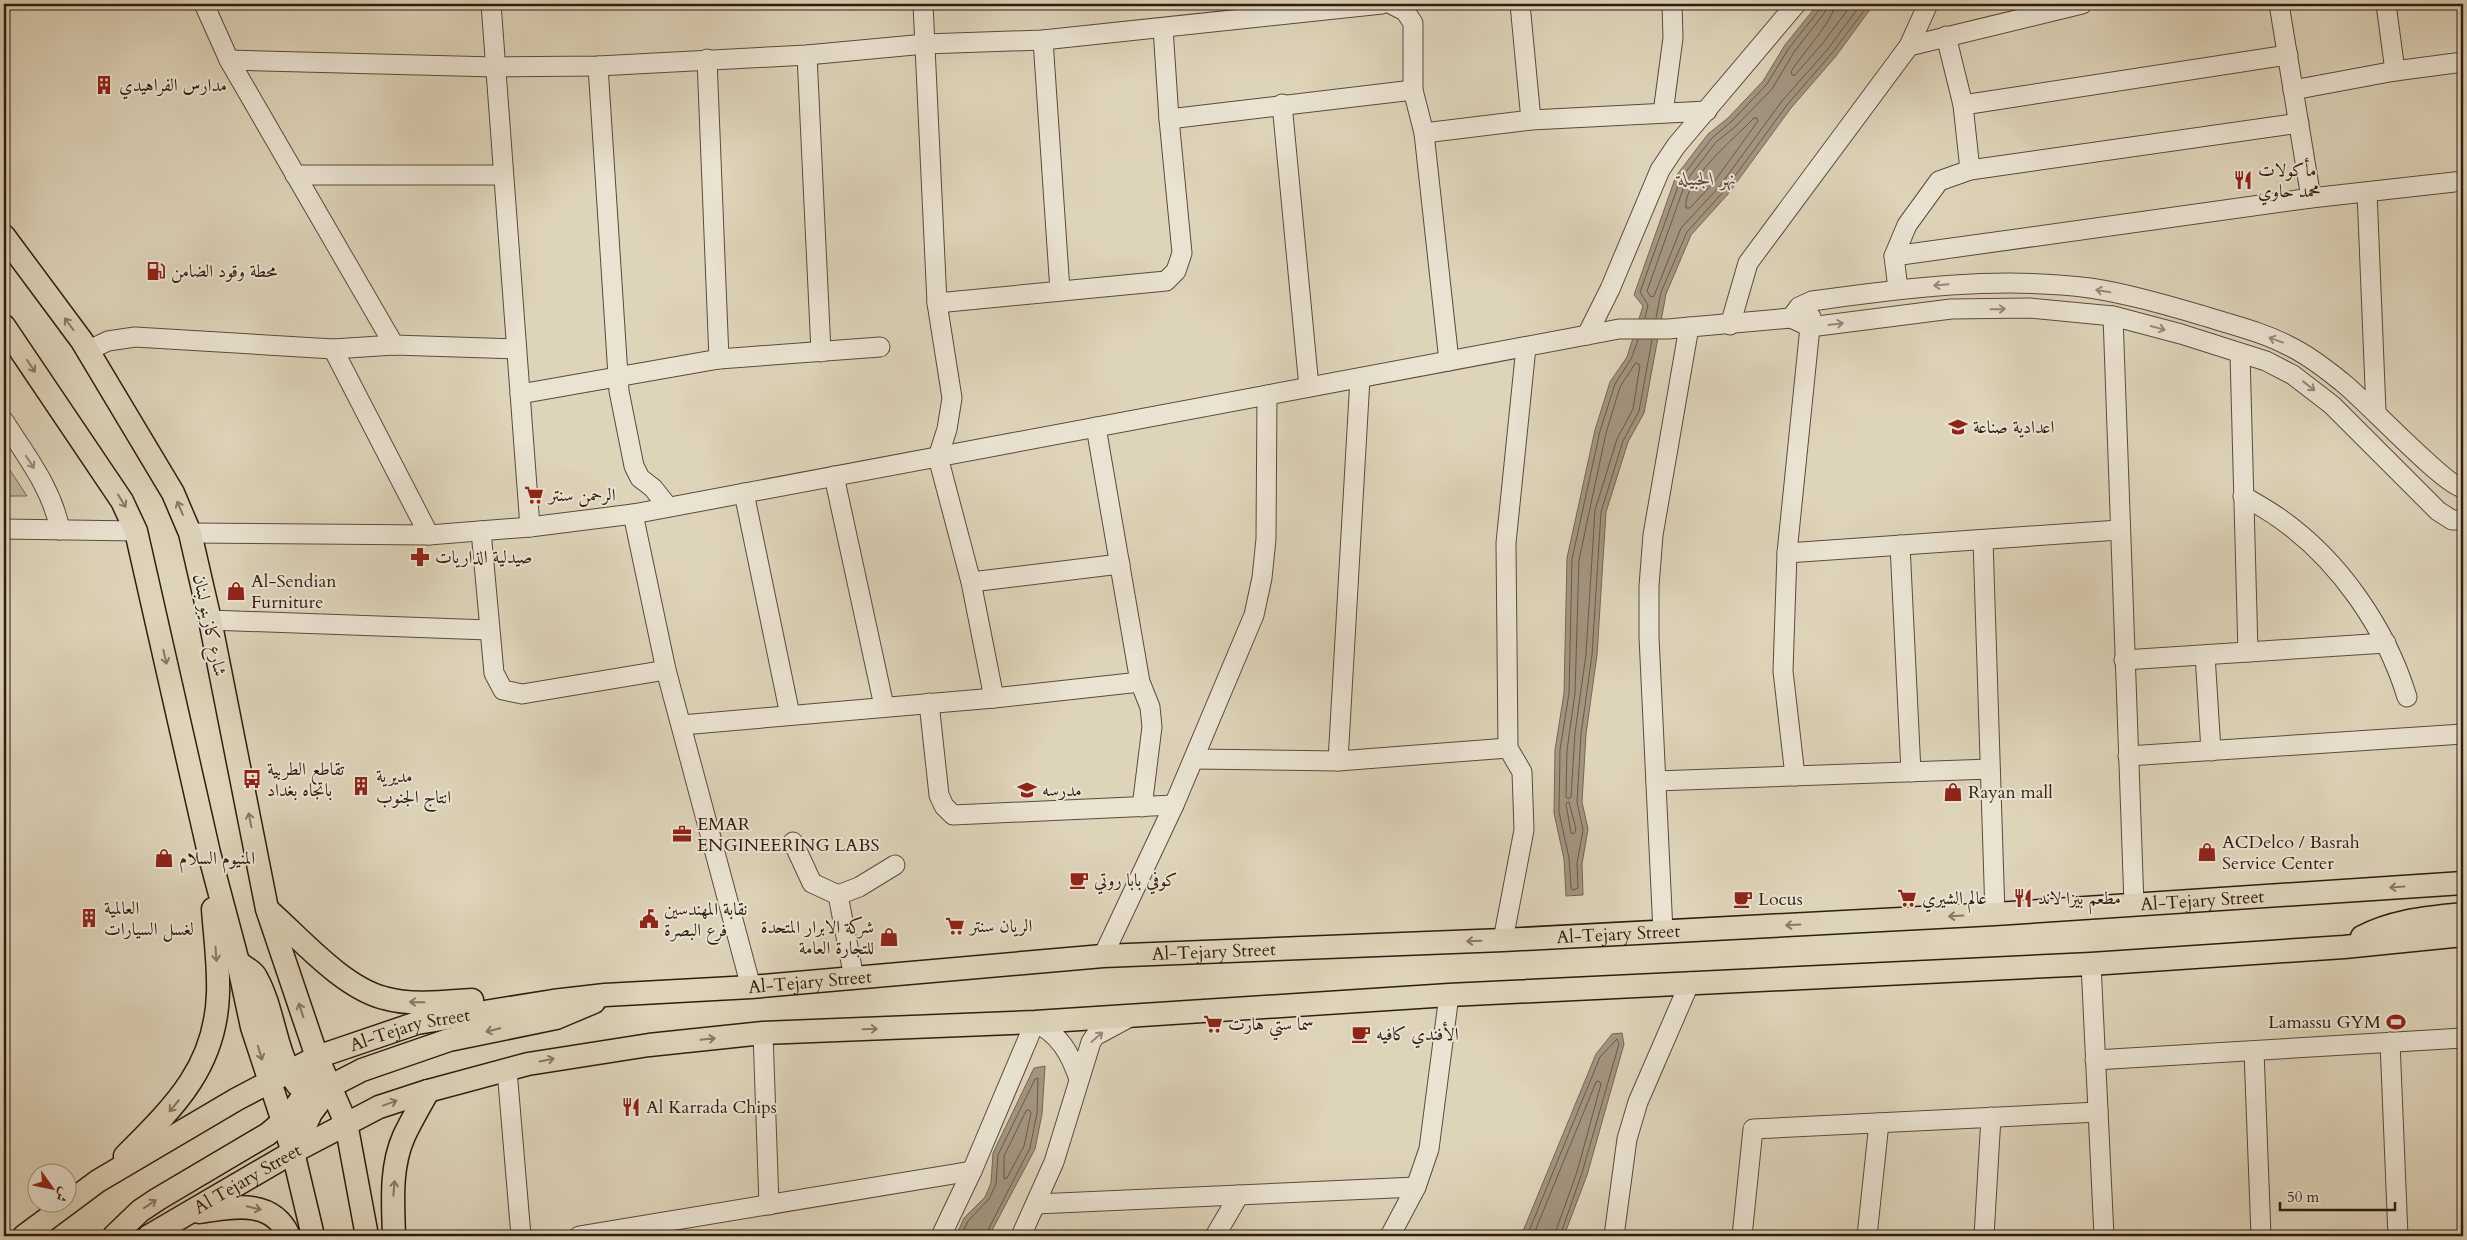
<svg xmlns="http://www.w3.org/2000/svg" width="2467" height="1240" viewBox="0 0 2467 1240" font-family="Cardo,Amiri,serif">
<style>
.green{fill:#c0b59d;stroke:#786857}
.water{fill:#a39581;stroke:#756554}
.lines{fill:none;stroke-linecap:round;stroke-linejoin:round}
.shore{stroke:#6a5849;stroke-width:1}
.minor-casing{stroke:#5c4a3b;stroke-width:21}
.major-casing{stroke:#301c11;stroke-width:25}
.minor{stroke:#eae3d2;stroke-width:19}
.major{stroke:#ded4ba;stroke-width:22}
.oneway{stroke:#96897b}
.oneway2{stroke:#877866}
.labels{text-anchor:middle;stroke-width:4;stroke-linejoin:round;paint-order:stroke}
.poi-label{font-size:18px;fill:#301c11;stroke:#eae3d2;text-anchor:start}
.street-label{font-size:18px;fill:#301c11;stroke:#eae3d2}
.water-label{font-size:19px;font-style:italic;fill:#584638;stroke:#eae3d2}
</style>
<rect width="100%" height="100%" fill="#ded4ba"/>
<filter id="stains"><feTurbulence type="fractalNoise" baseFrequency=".004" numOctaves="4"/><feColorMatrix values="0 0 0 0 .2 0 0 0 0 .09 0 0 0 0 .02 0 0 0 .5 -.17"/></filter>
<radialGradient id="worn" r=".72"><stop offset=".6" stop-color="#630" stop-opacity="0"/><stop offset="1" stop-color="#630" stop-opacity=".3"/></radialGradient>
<path class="green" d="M4 461 27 496H4Z"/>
<g class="water">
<path d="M1818 4H1874L1836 56 1791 108 1728 194 1691 235 1666 294 1644 413 1628 442 1606 512 1597 655 1586 734 1582 802 1588 829 1582 864 1583 895 1566 896 1564 859 1554 813 1555 750 1564 693 1567 558 1595 430 1610 382 1627 357 1643 306 1634 295 1676 176 1708 134 1728 118 1763 81 1785 45Z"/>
<path d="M1622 1033 1624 1044 1587 1175 1564 1236H1521L1596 1054 1612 1034Z"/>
<path d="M1045 1066 1042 1114 1035 1149 989 1236H956L964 1218 985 1197 991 1183 993 1153 1034 1068Z"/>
</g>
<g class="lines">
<g class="shore">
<path d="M1828 4 1825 12 1794 52 1772 89 1735 127 1716 142 1686 181 1647 291 1651 297 1654 296 1681 228 1719 187 1782 101 1828 49 1861 4"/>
<path d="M1835 4C1835 19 1800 56 1791 72L1792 75H1795L1822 44 1852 4"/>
<path d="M1754 118H1757L1758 121 1714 182 1690 208H1686C1682 181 1737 136 1754 118Z"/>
<path d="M1645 318 1648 305 1640 292 1681 178 1712 138 1731 122 1767 84 1789 48 1820 9 1821 4"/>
<path d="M1656 318 1661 292 1687 232 1724 191 1787 105 1832 53 1869 4"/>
<path d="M1638 340 1631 359 1615 384 1600 431 1572 559 1569 693 1560 750 1559 812 1569 858 1571 888 1573 890 1578 888 1577 863 1583 830 1577 802 1581 734 1592 655 1601 512 1623 441 1639 411 1652 340"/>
<path d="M1636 363 1640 365 1633 409 1617 439 1595 510 1586 654 1575 733 1571 797 1568 799 1566 797 1567 750 1575 693 1579 560 1606 433 1620 387Z"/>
<path d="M1569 802 1576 829 1574 834 1571 833 1566 804Z"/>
<path d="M1029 1110 1031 1113 1024 1146 1007 1178 1004 1179V1156L1026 1111Z"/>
<path d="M961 1236 968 1221 989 1199 996 1184 998 1155 1035 1079 1038 1078 1037 1113 1030 1148 985 1236"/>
<path d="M1527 1236 1600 1057 1617 1039 1619 1044 1582 1173 1560 1236"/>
<path d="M1533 1236 1596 1082 1599 1081 1601 1084 1577 1172 1554 1236"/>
</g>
<g class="minor-casing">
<g id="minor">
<path d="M204 4 229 60 394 345"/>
<path d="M491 4 530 527"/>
<path d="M923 4 937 303 952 398 947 429 938 457 971 582 994 698"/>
<path d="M1391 4 1405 11 1413 23V90L1424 133 1449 361"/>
<path d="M1520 4 1531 120"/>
<path d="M2279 4 2311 198"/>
<path d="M2386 4 2395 71"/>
<path d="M1946 36 1963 105 1970 170"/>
<path d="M1043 40 1060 291"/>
<path d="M1909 46 2082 4"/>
<path d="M807 55 821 352"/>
<path d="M707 59 719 359"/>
<path d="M229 60 495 67 598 66 807 55 925 44 1043 40 1382 4"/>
<path d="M598 66 619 391 634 466 640 478 653 488 668 507"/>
<path d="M2293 90 2395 71 2463 62"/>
<path d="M1282 104 1309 387"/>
<path d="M1963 105 2288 55"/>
<path d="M1663 113 1673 38 1672 4"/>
<path d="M1169 119 1413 90"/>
<path d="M1424 133 1531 120 1707 111"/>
<path d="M295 175H503"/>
<path d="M2367 192 2376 411"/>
<path d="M1894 256 2311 198 2463 181"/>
<path d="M1898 289 1894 256 1907 225 1939 181 1970 170 2299 123"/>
<path d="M937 303 1166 281 1176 271 1182 253 1169 119 1163 28"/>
<path d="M2113 316 2134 904"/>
<path d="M1791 318 1799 307 1812 301C1905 288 1997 276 2090 288 2129 294 2166 305 2204 316 2232 325 2263 332 2289 346 2308 355 2326 369 2342 382 2364 399 2446 487 2463 488"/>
<path d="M1730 325 1748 263 1909 46 1928 4"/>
<path d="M1587 335 1610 289 1660 170 1676 146 1796 4"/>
<path d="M333 349 429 535"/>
<path d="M87 351 108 341 135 337 333 349 394 345 515 349"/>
<path d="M2240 354 2248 652"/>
<path d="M520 394 719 359 880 347"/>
<path d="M4 421C26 456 52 488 60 530"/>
<path d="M1096 427 1140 682 1150 707 1152 727 1142 807"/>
<path d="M834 476 884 706"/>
<path d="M744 493 790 715"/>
<path d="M2243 496C2255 503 2268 510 2279 518 2339 560 2386 628 2407 697"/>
<path d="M633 514 666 670 751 987"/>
<path d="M4 529 136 531"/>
<path d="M481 531 494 673 503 690 522 694 666 670"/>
<path d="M190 533 429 535 530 527 633 514 1619 329H1668L1791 318 1810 327 1951 309 2030 308 2113 316 2181 334 2266 361 2293 375 2332 405 2438 511 2452 520H2463"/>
<path d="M1983 540 1995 914"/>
<path d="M1900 545 1911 772"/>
<path d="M1787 553 2119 530"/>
<path d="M971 582 1120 564"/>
<path d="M210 620 489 630"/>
<path d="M2205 655 2211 751"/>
<path d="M2124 660 2386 643"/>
<path d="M929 703 939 795 944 806 953 815 1174 805"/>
<path d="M682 725 994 698 1140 682"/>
<path d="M2128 756 2463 734"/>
<path d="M1194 759 1338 761 1508 748"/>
<path d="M1338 761 1360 378"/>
<path d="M1795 776 1783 671 1787 553 1811 317"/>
<path d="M1656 781 1990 769"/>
<path d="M793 842 812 883 838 895 859 887 895 865"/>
<path d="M838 895 854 978"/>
<path d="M1663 932 1649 637V586L1653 535 1689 327"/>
<path d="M1503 940 1524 830 1522 772 1508 748 1506 543 1526 347"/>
<path d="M1103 956 1174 805 1254 615 1262 578 1266 539 1267 395"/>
<path d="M2091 964 2104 1236"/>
<path d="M763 1033 769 1205"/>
<path d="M2390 1042 2398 1236"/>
<path d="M2254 1051 2261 1236"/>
<path d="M2095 1060 2463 1038"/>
<path d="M507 1070 521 1236"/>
<path d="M1036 1204 1416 1187"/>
<path d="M579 1236 972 1171"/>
<path d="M941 1236 972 1171 1035 1022C1060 1035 1070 1053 1079 1079"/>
<path d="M1021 1236 1054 1162 1091 1042 1095 1036 1132 1016"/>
<path d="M1215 1236 1239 1195"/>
<path d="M1390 1236 1416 1187 1429 1149 1449 995"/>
<path d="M1614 1236 1627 1139 1638 1102 1690 982"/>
<path d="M1742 1236 1753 1129 2098 1112"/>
<path d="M1867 1236 1879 1123"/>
<path d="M1984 1236 1991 1117"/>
</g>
</g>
<g class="major-casing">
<g id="major">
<path d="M4 236 82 341 173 493 190 533 210 620 267 909 317 1057 346 1123 367 1236"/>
<path d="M4 326 122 501 136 531 209 853 238 962 252 1027 293 1152 313 1236"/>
<path d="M268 910C300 938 342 987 384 998 412 1006 444 1002 472 1000"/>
<path d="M2362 937C2394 920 2428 918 2463 914"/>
<path d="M238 962C244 967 253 971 256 977 275 1011 274 1052 297 1084"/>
<path d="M293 1152 311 1113 331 1086 362 1070 449 1040 556 1018 594 1002"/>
<path d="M125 1156C174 1107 216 1067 218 993 219 965 215 937 213 909"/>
<path d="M199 1212C233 1207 272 1198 289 1236"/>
<path id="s1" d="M24 1236 98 1181 237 1099 317 1057 417 1023 553 1001 605 995 751 987 1103 956 1503 940 1995 914 2463 883"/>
<path d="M114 1236 140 1211 158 1199 268 1134C298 1110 308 1093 317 1057"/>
<path id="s2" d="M149 1236 293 1152 379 1107 428 1091 528 1064 649 1045 763 1033 1035 1022 1449 995 2091 964 2344 947 2463 935"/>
<path d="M394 1236C393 1203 390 1167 404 1136 411 1121 420 1106 428 1091"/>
</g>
</g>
<use href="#minor" class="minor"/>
<use href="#major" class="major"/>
</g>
<defs><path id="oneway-shaft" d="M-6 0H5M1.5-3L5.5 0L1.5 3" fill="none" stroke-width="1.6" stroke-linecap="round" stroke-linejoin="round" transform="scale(1.25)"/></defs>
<g class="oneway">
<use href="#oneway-shaft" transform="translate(1941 285) rotate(175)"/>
<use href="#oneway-shaft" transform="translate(2103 291) rotate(-170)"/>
<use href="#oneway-shaft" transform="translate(1998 309) rotate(-1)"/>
<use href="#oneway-shaft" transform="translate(1836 324) rotate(-7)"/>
<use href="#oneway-shaft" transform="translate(2158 328) rotate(15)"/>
<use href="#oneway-shaft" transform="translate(2276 340) rotate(-160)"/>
<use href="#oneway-shaft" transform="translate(2309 386) rotate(38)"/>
<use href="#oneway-shaft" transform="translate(30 462) rotate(56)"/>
<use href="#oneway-shaft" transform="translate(1097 1037) rotate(-41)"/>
</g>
<g class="oneway2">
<use href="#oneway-shaft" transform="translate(69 324) rotate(-127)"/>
<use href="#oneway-shaft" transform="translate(31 366) rotate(56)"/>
<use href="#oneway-shaft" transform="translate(122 501) rotate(58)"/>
<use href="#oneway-shaft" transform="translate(180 508) rotate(-113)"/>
<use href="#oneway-shaft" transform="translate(165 657) rotate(77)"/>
<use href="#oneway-shaft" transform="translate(250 820) rotate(-101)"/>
<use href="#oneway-shaft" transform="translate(2397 887) rotate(176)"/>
<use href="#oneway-shaft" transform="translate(1956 916) rotate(177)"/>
<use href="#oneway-shaft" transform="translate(1793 925) rotate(177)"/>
<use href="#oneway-shaft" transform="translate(1474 941) rotate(178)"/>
<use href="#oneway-shaft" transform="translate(216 954) rotate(86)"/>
<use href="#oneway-shaft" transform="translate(417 1002) rotate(-179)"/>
<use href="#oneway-shaft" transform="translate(301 1010) rotate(-108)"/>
<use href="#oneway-shaft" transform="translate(870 1029) rotate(-2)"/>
<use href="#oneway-shaft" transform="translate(493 1030) rotate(167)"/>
<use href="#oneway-shaft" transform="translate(708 1039) rotate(-6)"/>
<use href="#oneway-shaft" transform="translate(260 1053) rotate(73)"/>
<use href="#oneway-shaft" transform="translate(547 1060) rotate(-12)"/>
<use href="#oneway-shaft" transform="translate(390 1103) rotate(-20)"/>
<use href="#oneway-shaft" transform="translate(174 1106) rotate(130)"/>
<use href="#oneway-shaft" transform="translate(394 1188) rotate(-85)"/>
<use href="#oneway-shaft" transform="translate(150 1204) rotate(-34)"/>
<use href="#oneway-shaft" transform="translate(254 1208) rotate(14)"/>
</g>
<defs>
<g id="building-bare" transform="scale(1.5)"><path d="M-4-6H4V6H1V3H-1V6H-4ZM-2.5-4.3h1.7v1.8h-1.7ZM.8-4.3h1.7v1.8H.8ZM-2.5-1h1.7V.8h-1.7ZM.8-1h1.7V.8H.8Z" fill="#8f2418" stroke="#eae3d2" stroke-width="2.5" paint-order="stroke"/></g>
<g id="restaurant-bare" transform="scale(1.5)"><path d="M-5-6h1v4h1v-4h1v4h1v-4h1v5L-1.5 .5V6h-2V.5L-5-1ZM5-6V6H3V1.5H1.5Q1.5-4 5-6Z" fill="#8f2418" stroke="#eae3d2" stroke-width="2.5" paint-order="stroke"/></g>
<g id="fuel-bare" transform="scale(1.5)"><path d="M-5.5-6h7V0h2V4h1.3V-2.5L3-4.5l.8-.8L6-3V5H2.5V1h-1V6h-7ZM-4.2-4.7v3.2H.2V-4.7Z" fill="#8f2418" stroke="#eae3d2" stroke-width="2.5" paint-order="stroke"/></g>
<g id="school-bare" transform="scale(1.5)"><path d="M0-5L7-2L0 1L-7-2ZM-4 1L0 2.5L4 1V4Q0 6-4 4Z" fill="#8f2418" stroke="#eae3d2" stroke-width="2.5" paint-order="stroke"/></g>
<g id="supermarket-bare" transform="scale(1.5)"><path d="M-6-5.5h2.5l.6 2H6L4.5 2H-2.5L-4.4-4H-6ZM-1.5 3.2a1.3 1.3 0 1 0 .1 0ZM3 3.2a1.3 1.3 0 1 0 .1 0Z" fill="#8f2418" stroke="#eae3d2" stroke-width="2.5" paint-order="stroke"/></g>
<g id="pharmacy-bare" transform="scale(1.5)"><path d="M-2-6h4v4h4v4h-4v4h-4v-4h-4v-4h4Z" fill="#8f2418" stroke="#eae3d2" stroke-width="2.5" paint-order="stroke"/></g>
<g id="shop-bare" transform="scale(1.5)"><path d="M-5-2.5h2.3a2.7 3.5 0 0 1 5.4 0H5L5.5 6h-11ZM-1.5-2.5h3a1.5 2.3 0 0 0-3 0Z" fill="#8f2418" stroke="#eae3d2" stroke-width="2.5" paint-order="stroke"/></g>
<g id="bus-bare" transform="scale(1.5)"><path d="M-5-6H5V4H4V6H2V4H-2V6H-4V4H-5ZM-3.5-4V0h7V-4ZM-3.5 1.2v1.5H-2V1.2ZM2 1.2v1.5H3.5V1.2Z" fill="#8f2418" stroke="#eae3d2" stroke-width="2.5" paint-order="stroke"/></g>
<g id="office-bare" transform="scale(1.5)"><path d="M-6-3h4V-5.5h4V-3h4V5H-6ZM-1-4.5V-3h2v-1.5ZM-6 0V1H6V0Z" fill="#8f2418" stroke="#eae3d2" stroke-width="2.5" paint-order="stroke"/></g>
<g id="cafe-bare" transform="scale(1.5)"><path d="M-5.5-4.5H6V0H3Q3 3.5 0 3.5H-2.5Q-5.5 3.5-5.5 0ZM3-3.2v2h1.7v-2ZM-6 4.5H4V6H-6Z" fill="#8f2418" stroke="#eae3d2" stroke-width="2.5" paint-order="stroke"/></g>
<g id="civic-bare" transform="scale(1.5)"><path d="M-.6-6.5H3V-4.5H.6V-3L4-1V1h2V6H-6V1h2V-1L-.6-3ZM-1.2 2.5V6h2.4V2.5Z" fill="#8f2418" stroke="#eae3d2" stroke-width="2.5" paint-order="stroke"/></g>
<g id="stadium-bare" transform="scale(1.5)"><path d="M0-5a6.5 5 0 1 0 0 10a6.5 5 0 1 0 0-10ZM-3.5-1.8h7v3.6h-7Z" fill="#8f2418" stroke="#eae3d2" stroke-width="2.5" paint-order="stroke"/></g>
</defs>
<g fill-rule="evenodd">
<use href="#building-bare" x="104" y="85"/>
<use href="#restaurant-bare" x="2243" y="180"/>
<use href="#fuel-bare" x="156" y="271"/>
<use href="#school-bare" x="1958" y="427"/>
<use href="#supermarket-bare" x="534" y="495"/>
<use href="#pharmacy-bare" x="420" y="557"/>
<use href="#shop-bare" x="236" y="591"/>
<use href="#bus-bare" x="252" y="779"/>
<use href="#building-bare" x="361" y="786"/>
<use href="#school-bare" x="1027" y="790"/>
<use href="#shop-bare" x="1953" y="792"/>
<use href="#office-bare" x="682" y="834"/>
<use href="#shop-bare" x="2207" y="852"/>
<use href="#shop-bare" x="164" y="858"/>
<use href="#cafe-bare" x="1079" y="880"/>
<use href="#supermarket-bare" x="1907" y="898"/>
<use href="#restaurant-bare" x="2023" y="898"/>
<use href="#cafe-bare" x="1743" y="899"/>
<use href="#building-bare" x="89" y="918"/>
<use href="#civic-bare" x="649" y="919"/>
<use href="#supermarket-bare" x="955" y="926"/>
<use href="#shop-bare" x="889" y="937"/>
<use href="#stadium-bare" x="2396" y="1022"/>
<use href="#supermarket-bare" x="1213" y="1024"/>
<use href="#cafe-bare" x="1361" y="1034"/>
<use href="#restaurant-bare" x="631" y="1107"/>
</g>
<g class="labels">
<g class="poi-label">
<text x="119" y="91">مدارس الفراهيدي</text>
<text x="2258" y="176">مأكولات<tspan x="2258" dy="21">محمد حاوي</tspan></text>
<text x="171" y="277">محطة وقود الضامن</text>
<text x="1973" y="433">اعدادية صناعة</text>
<text x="549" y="501">الرحمن سنتر</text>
<text x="435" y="563">صيدلية الذاريات</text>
<text x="251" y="587">Al-Sendian<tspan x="251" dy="21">Furniture</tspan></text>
<text x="267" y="775">تقاطع الطربية<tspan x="267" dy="21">باتجاه بغداد</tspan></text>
<text x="376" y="782">مديرية<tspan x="376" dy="21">انتاج الجنوب</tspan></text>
<text x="1042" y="796">مدرسه</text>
<text x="1968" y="798">Rayan mall</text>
<text x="697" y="830">EMAR<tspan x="697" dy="21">ENGINEERING LABS</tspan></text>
<text x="2222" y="848">ACDelco / Basrah<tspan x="2222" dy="21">Service Center</tspan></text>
<text x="179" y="864">المنيوم السلام</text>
<text x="1094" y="886">كوفي بابا روتي</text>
<text x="1922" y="904">عالم الشيري</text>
<text x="2038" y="904">مطعم بيزا لاند</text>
<text x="1758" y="905">Locus</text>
<text x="104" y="914">العالمية<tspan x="104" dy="21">لغسل السيارات</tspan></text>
<text x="664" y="915">نقابة المهندسين<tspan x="664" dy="21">فرع البصرة</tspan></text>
<text x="970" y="932">الريان سنتر</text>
<text x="874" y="933" text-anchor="end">شركة الابرار المتحدة<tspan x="874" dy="21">للتجارة العامة</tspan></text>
<text x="2381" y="1028" text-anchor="end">Lamassu GYM</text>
<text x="1228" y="1030">سما ستي هارت</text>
<text x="1376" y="1040">الأفندي كافيه</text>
<text x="646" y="1113">Al Karrada Chips</text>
</g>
<g class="street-label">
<text transform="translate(210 625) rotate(78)" y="6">شارع كازينو لبنان</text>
<text dy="6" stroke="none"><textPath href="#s1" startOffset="2240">Al-Tejary Street</textPath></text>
<text dy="6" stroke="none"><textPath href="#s1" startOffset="1655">Al-Tejary Street</textPath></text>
<text dy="6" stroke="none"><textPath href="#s1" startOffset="1250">Al-Tejary Street</textPath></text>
<text dy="6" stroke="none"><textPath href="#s1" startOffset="845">Al-Tejary Street</textPath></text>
<text dy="6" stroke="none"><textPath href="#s1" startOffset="441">Al-Tejary Street</textPath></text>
<text dy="6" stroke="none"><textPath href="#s2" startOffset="114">Al Tejary Street</textPath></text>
</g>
<g class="water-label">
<text x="1707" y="185">نهر الجبيلة</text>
</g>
</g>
<rect width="2467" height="1240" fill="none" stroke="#ded4ba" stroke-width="20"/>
<rect x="5" y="5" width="2457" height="1230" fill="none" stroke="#301c11" stroke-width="2.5"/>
<rect x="10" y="10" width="2447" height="1220" fill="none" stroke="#301c11"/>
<g transform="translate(52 1188) rotate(123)"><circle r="24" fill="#eae3d2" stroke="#a09385"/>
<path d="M0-4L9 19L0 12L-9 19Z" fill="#8f2418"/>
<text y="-8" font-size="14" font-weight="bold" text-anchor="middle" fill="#301c11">ش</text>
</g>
<path d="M2280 1202v8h115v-8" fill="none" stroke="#301c11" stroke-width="2.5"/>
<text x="2287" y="1202" font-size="15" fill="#301c11" stroke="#eae3d2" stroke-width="4" paint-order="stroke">50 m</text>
<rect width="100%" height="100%" filter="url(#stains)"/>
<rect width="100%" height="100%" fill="url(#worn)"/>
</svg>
